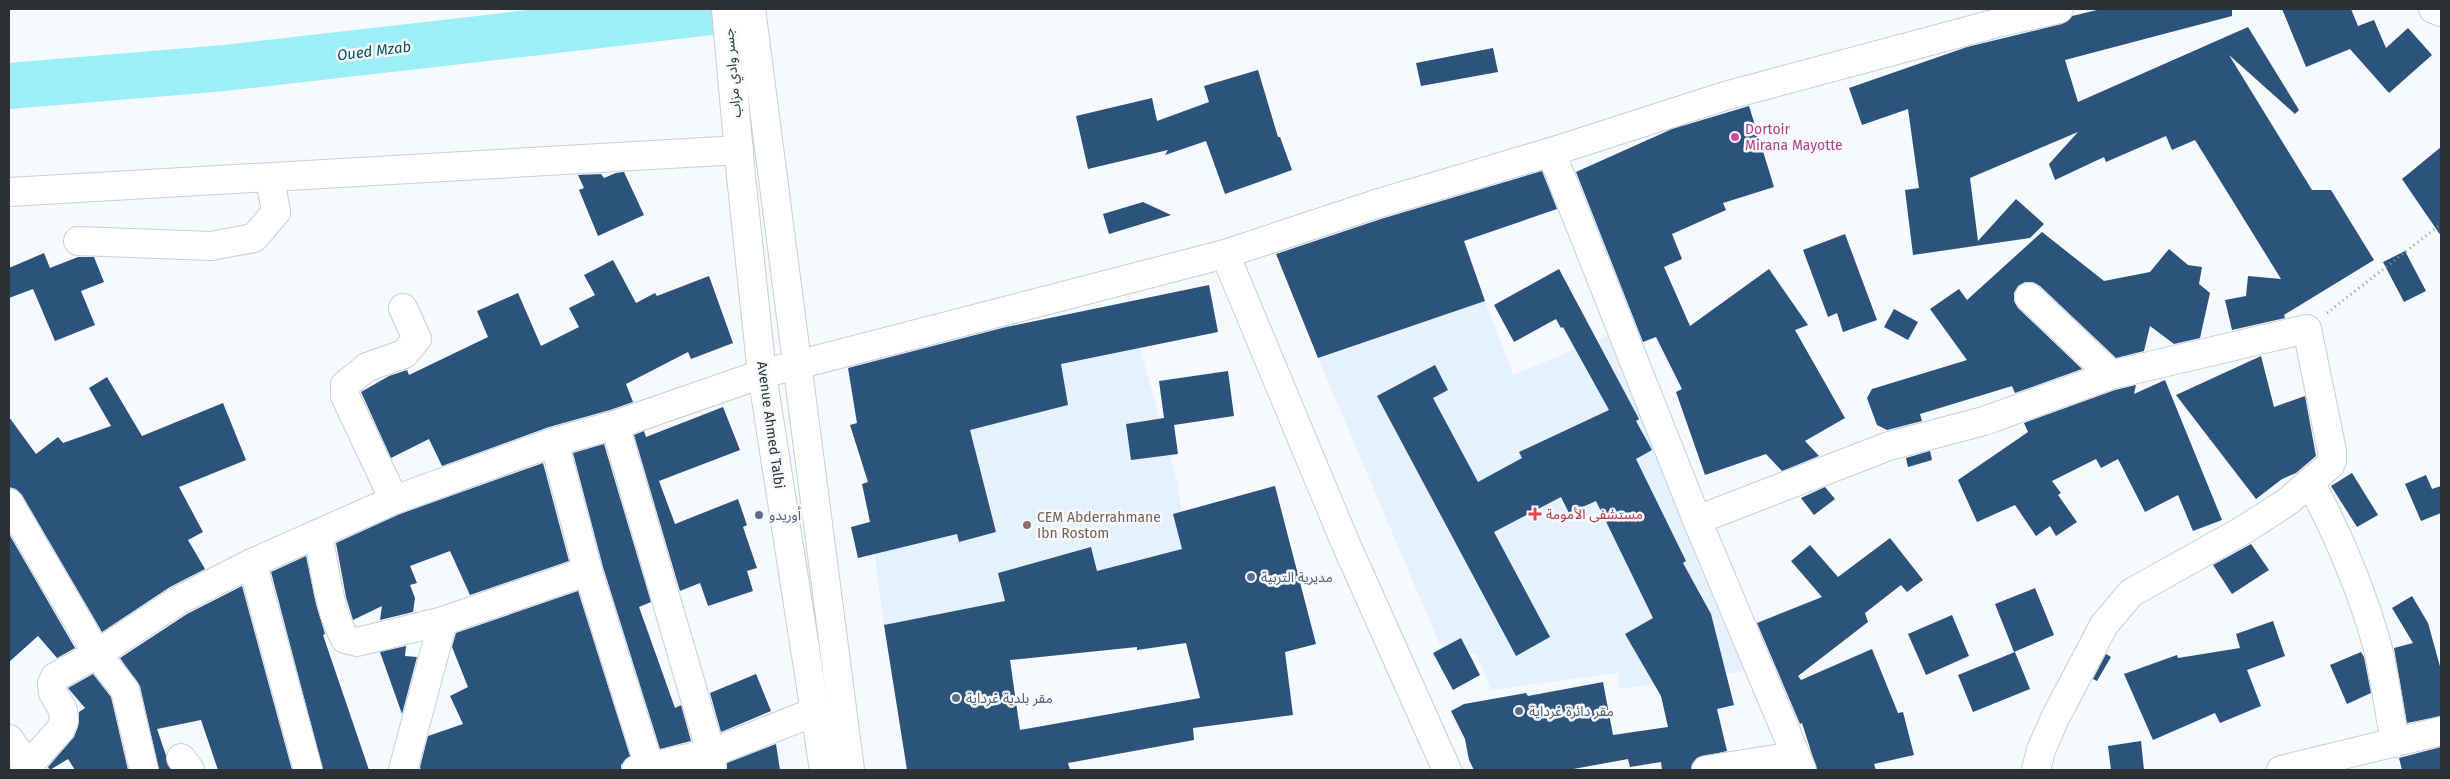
<svg xmlns="http://www.w3.org/2000/svg" width="2450" height="779" viewBox="0 0 2450 779" font-family="'Fira Sans','Noto Sans Arabic',sans-serif">
<style>
.built{fill:#e6f1fe}
.lines{fill:none;stroke-linecap:round;stroke-linejoin:round}
.river{stroke:#9ceff6;stroke-width:46}
.building{fill:#2c537c;fill-rule:evenodd}
.minor-casing{stroke:#c6cfd8;stroke-width:30}
.major-casing{stroke:#c6cfd8;stroke-width:30}
.path{stroke:#929599;stroke-width:3;stroke-dasharray:1 4;stroke-linecap:butt}
.minor{stroke:#fff;stroke-width:28}
.major{stroke:#fff;stroke-width:28}
.hotel-dot{fill:#d1479c;stroke:#f6f9fd;stroke-width:2}
.health-dot{fill:#e0444e;stroke:#f6f9fd;stroke-width:2}
.service-dot{fill:#5c6f8a;stroke:#f6f9fd;stroke-width:2}
.education-dot{fill:#8d6e63;stroke:#f6f9fd;stroke-width:2}
.labels{text-anchor:middle;stroke-width:5;stroke-linejoin:round;paint-order:stroke}
.street-label{font-size:14px;fill:#2d3034;stroke:#f6f9fd}
.hotel-label{font-size:14px;fill:#b23c85;stroke:#f6f9fd;text-anchor:start}
.health-label{font-size:14px;fill:#be3a42;stroke:#f6f9fd;text-anchor:start}
.service-label{font-size:14px;fill:#4e5e75;stroke:#f6f9fd;text-anchor:start}
.education-label{font-size:14px;fill:#785e54;stroke:#f6f9fd;text-anchor:start}
.water-label{font-size:15px;font-style:italic;fill:#075358;stroke:#f6f9fd}
</style>
<rect width="100%" height="100%" fill="#f6f9fd"/>
<g class="built">
<path d="M1485 301 1513 375 1614 333 1746 671 1619 689 1618 673 1491 690 1477 654 1443 652 1318 358Z"/>
<path d="M1140 348 1178 485 1188 566 884 625 854 406Z"/>
</g>
<g class="lines">
<path class="river" d="M9 86 225 68 739 9"/>
</g>
<g class="building">
<path d="M2101 9H2232V16L2065 60 2078 102 2248 27 2299 110 2295 114 2229 55 2312 190H2331L2374 260 2284 315 2285 318 2232 330 2225 300 2246 296 2248 276 2281 279 2195 140 2172 150 2166 136 2106 162 2104 157 2055 180 2049 164 2078 132 1970 178 1978 241 2016 199 2044 224 2030 238 1913 255 1905 190 1919 188 1908 109 1862 125 1849 88 1967 47 2062 24 2072 16Z"/>
<path d="M2282 9H2351L2358 26 2374 20 2386 48 2408 28 2432 55 2389 93 2350 49 2306 67Z"/>
<path d="M1493 48 1498 72 1421 86 1416 63Z"/>
<path d="M1258 70 1278 137H1280L1292 170 1225 194 1206 141 1165 155 1168 150 1088 169 1076 116 1152 98 1157 121 1209 102 1204 86Z"/>
<path d="M1749 106 1774 187 1723 203 1726 210 1672 234 1682 259 1664 267 1690 326 1769 269 1808 325 1795 330 1845 418 1805 441 1819 456 1782 471 1766 454 1705 475 1676 392 1682 389 1656 337 1643 342 1576 172 1672 129Z"/>
<path d="M2441 147V236L2402 179Z"/>
<path d="M1542 171 1557 209 1464 241 1485 301 1318 358 1276 254 1381 219Z"/>
<path d="M624 172 644 215 598 236 579 190 584 188 578 175 601 174 604 178 616 173Z"/>
<path d="M1143 202 1171 215 1109 234 1103 214Z"/>
<path d="M2042 232 2104 281 2150 272 2169 249 2188 265 2202 267 2199 284 2210 293 2200 338 2174 344 2150 326 2144 351 2116 358 2040 286 2033 282H2025L2018 286 2014 293V301L2018 308 2082 369 2015 393 2012 386 1920 414 1922 421 1887 430 1877 425 1867 398 1872 389 1967 360 1930 309 1959 289 1967 300Z"/>
<path d="M1845 234 1877 320 1843 332 1837 313 1828 317 1803 250Z"/>
<path d="M2405 251 2426 291 2404 302 2383 262Z"/>
<path d="M44 253 50 268 78 257H94L104 282 81 291 95 325 55 341 33 289 9 298V268Z"/>
<path d="M613 260 636 303 655 293 657 296 709 276 733 343 691 359 688 352 626 384 633 402 610 410 549 427 442 466 429 439 391 458 361 392 389 376 407 370 409 375 488 337 477 311 518 293 541 346 579 327 569 308 595 295 584 275Z"/>
<path d="M1559 269 1639 419 1636 421 1652 450 1636 459 1686 561 1683 563 1711 614 1734 705 1717 709 1727 751 1697 758 1692 764 1691 770H1662L1661 762 1630 767 1628 759 1568 770H1474L1469 760 1465 739 1451 711 1464 704 1526 693 1528 696 1603 682 1613 735 1668 727 1661 696 1625 634 1653 618 1596 501 1569 513 1561 497 1494 532 1550 637 1516 656 1377 396 1435 365 1448 390 1433 398 1478 482 1522 458 1519 452 1609 410 1563 327 1561 328 1556 319 1514 342 1494 305Z"/>
<path d="M1209 285 1218 332 1061 364 1068 405 970 430 996 532 959 542 957 534 858 558 851 527 870 522 862 484 868 482 850 425 857 423 848 368 1006 327Z"/>
<path d="M1894 309 1918 322 1908 340 1884 327Z"/>
<path d="M2261 356 2274 407 2305 396 2316 456 2296 473 2282 479 2256 499 2176 395Z"/>
<path d="M1228 371 1234 416 1174 425 1178 454 1131 460 1126 424 1164 418 1159 381Z"/>
<path d="M107 377 142 436 223 403 246 460 179 487 203 532 188 540 205 569 170 587 102 632 22 495 16 489 9 487V417L36 454 58 437 63 443 111 426 89 388Z"/>
<path d="M2165 380 2222 520 2193 531 2178 495 2145 512 2118 459 2101 468 2096 459 2052 481 2061 493 2058 495 2077 522 2056 536 2050 526 2036 536 2015 505 1977 522 1958 480 2028 432 2024 423 2115 390 2136 385 2134 394Z"/>
<path d="M723 407 740 450 659 481 675 524 738 499 747 525 743 527 757 568 747 571 753 591 708 606 700 583 680 591 634 435 644 431 646 437Z"/>
<path d="M604 444 651 602 639 607 675 708 681 705 691 741 687 742 660 749 603 567 573 453Z"/>
<path d="M1930 451 1932 460 1908 467 1906 458Z"/>
<path d="M543 463 569 561 470 595 450 551 410 566 417 583 410 585 415 598 413 612 380 620 382 606 353 620 346 597 336 543 400 514Z"/>
<path d="M2352 473 2378 515 2357 527 2331 486Z"/>
<path d="M2426 475 2432 489 2441 486V513L2421 521 2405 484Z"/>
<path d="M1275 486 1316 644 1285 652 1293 715 1193 728 1194 740 1068 763 1070 770H907L884 625 1005 601 998 573 1091 547 1097 571 1182 549 1173 514ZM1186 643 1200 698 1020 730 1010 660 1137 647V650Z"/>
<path d="M1825 487 1835 499 1814 515 1801 498Z"/>
<path d="M9 534 75 648 57 658 38 636 9 662Z"/>
<path d="M1890 538 1923 580 1907 592 1901 585 1865 613 1868 622 1798 676 1801 680 1872 649 1898 713 1903 712 1914 755 1874 764 1876 770H1817L1802 723 1800 724 1757 623 1822 597 1791 561 1810 545 1838 577Z"/>
<path d="M2251 544 2269 570 2232 594 2213 565Z"/>
<path d="M306 556 316 604 325 634 323 635 369 770H323L271 572Z"/>
<path d="M242 586 292 770H218L201 720 157 729 171 770H159L140 686 120 658 187 614Z"/>
<path d="M2035 588 2054 635 2014 652 1995 604Z"/>
<path d="M578 591 630 756 621 765V770H421L420 767 428 736 463 724 450 696 468 687 452 647 456 633Z"/>
<path d="M2412 596 2428 623 2441 670V716L2407 723 2394 648 2413 643 2392 608Z"/>
<path d="M1952 615 1969 656 1926 675 1908 634Z"/>
<path d="M2273 621 2285 656 2247 670 2261 706 2220 723 2215 713 2153 740 2124 674 2177 655 2178 658 2240 648 2236 634Z"/>
<path d="M1461 638 1480 675 1453 690 1433 653Z"/>
<path d="M406 646 405 656 417 657 402 714 380 652Z"/>
<path d="M2015 652 2030 689 1973 712 1958 675Z"/>
<path d="M2361 652 2364 657 2371 693 2347 704 2330 665Z"/>
<path d="M2106 654 2111 657 2097 681 2093 679Z"/>
<path d="M93 674 111 697 128 770H75L68 759 50 770 48 767 74 737 78 727 79 712 85 708 68 688Z"/>
<path d="M756 674 771 711 721 732 710 693Z"/>
<path d="M2141 741 2144 770H2111L2108 746Z"/>
<path d="M776 744 780 770H727V763Z"/>
<path d="M2441 747V770H2402L2399 758Z"/>
</g>
<g class="lines">
<g class="minor-casing">
<g id="minor">
<path d="M1551 152 1697 520 1802 770"/>
<path d="M9 192 739 150"/>
<path d="M78 241 211 246 254 238 276 212 270 178"/>
<path d="M1225 254 1345 542 1447 770"/>
<path d="M2029 297 2111 375"/>
<path d="M615 425 711 753 712 770"/>
<path d="M554 442 588 571 649 766"/>
<path d="M2310 482C2338 534 2361 588 2377 645 2385 677 2389 711 2395 743"/>
<path d="M394 500 345 396V385L367 367 404 354 417 339 403 308"/>
<path d="M9 503 97 654 125 690 144 770"/>
<path d="M1697 520 1889 446 1984 421 2111 375 2307 329 2332 451V460L2330 465 2287 502 2245 529 2131 593 2104 625 2055 718 2041 750 2036 770"/>
<path d="M318 534C325 569 328 607 345 639L357 642 443 621 588 571"/>
<path d="M252 563 308 770"/>
<path d="M9 739 31 770"/>
<path d="M181 758 190 770"/>
<path d="M24 770 60 730 64 721 63 710 53 693 52 684 55 677 97 654 179 600 252 563 394 500 554 442 615 425 762 374"/>
<path d="M403 770 443 621"/>
<path d="M636 770 711 753 814 712"/>
<path d="M1706 770 1796 756"/>
<path d="M2281 770 2441 731"/>
</g>
</g>
<g class="major-casing">
<g id="major">
<path d="M726 9 741 176 762 374 824 770"/>
<path d="M751 9 850 770"/>
<path d="M2433 9 2441 12"/>
<path d="M762 374 1225 254 1376 204 1551 152 1725 96 2001 22 2059 9"/>
</g>
</g>
<path class="path" d="M2327 313 2441 224"/>
<use href="#minor" class="minor"/>
<use href="#major" class="major"/>
</g>
<circle class="hotel-dot" cx="1735" cy="137" r="5"/>
<path class="health-dot" d="M1532.5 506.5h5v5h5v5h-5v5h-5v-5h-5v-5h5z"/>
<g class="service-dot">
<circle cx="759" cy="515" r="5"/>
<circle cx="1251" cy="577" r="5"/>
<circle cx="956" cy="698" r="5"/>
<circle cx="1519" cy="711" r="5"/>
</g>
<circle class="education-dot" cx="1027" cy="525" r="5"/>
<g class="labels">
<g class="street-label">
<text transform="translate(732 73) rotate(-95)" y="5">جسر وادي مزاب</text>
<text transform="translate(771 425) rotate(82)" y="5">Avenue Ahmed Talbi</text>
</g>
<g class="hotel-label">
<text x="1745" y="134">Dortoir<tspan x="1745" dy="16">Mirana Mayotte</tspan></text>
</g>
<g class="health-label">
<text x="1546" y="519">مستشفى الأمومة</text>
</g>
<g class="service-label">
<text x="769" y="520">أوريدو</text>
<text x="1261" y="582">مديرية التربية</text>
<text x="966" y="703">مقر بلدية غرداية</text>
<text x="1529" y="716">مقر دائرة غرداية</text>
</g>
<g class="education-label">
<text x="1037" y="522">CEM Abderrahmane<tspan x="1037" dy="16">Ibn Rostom</tspan></text>
</g>
<g class="water-label">
<text transform="translate(374 51) rotate(-7)" y="5">Oued Mzab</text>
</g>
</g>
<rect width="2450" height="779" fill="none" stroke="#2d3034" stroke-width="20"/>
</svg>
